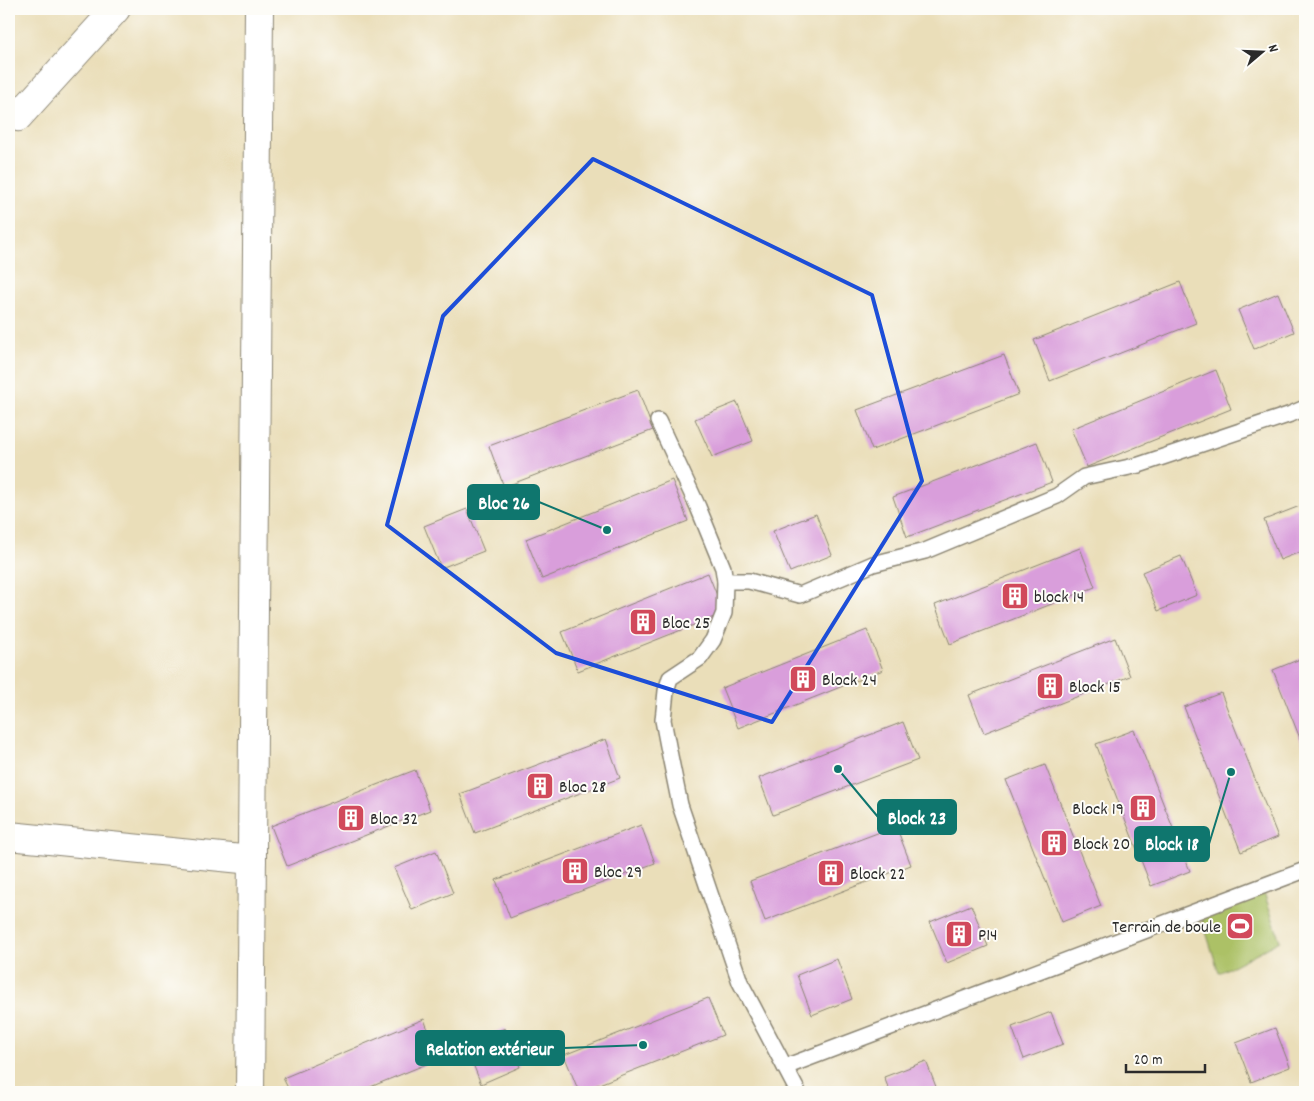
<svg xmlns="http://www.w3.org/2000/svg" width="1314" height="1101" viewBox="0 0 1314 1101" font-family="Dekko,sans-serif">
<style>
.green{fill:#acc166;stroke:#6c7648}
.building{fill:#d99edb}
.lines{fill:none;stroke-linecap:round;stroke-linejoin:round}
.lane-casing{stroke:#8a8472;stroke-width:18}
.street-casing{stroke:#8a8472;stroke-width:30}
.lane{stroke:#fff;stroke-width:15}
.street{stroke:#fff;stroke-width:28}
.marked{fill:none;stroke:#1d4ed8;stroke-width:4;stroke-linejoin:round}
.labels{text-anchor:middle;stroke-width:4;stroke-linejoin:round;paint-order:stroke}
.poi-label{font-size:18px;fill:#2b2b2b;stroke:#fdfcf7;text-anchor:start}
.leader{fill:none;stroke:#0f766e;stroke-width:2}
.callout-dot{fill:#0f766e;stroke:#fdfcf7;stroke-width:2}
.callout{fill:#0f766e;stroke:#0f766e;stroke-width:2}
.callout-label{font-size:19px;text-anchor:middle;font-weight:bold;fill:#fff}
</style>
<rect width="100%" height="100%" fill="#fdfcf7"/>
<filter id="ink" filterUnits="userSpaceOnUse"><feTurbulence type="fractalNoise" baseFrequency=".02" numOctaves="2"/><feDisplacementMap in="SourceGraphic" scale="10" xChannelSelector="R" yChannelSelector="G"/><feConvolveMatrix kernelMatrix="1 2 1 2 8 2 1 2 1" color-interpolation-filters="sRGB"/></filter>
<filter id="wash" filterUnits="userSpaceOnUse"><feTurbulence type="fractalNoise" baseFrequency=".0096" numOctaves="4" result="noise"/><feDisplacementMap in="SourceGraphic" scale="20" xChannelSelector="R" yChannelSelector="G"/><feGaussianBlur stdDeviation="1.12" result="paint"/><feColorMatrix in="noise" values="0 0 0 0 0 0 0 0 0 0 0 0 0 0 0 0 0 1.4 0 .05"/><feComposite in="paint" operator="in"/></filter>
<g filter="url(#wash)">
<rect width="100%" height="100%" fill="#eadeb9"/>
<path class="green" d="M1262 886 1280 941 1219 973 1199 910Z"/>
<g id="blocks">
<g class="building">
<path d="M1180 282 1196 323 1050 381 1034 340Z"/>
<path d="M1278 293 1294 332 1254 349 1238 310Z"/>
<path d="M1004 355 1019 394 872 450 857 410Z"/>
<path d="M1216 370 1231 409 1087 467 1071 429Z"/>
<path d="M638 390 653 430 504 487 489 446Z"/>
<path d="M737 402 753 441 712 457 695 419Z"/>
<path d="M1037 442 1052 482 907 537 893 497Z"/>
<path d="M672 480 688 521 542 579 526 539Z"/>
<path d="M1305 504V550L1280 560 1264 520Z"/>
<path d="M467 509 484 551 441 568 424 526Z"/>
<path d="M816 514 832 555 790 572 773 531Z"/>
<path d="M1080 548 1095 587 950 644 935 605Z"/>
<path d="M1181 556 1197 595 1158 611 1142 572Z"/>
<path d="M708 573 724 613 578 671 562 632Z"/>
<path d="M867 630 883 670 738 728 722 688Z"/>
<path d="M1115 638 1130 676 984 733 969 695Z"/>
<path d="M1305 657V751L1273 670Z"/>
<path d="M1221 693 1278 837 1241 852 1184 707Z"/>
<path d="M903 722 918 760 773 815 759 778Z"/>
<path d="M1134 730 1190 871 1151 886 1096 744Z"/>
<path d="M606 739 620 778 475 833 460 794Z"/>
<path d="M1045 765 1101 906 1062 922 1006 780Z"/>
<path d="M415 770 430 810 287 866 271 826Z"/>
<path d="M641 825 655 863 510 918 496 880Z"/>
<path d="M896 826 911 865 765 921 750 881Z"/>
<path d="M436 851 453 893 412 910 394 868Z"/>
<path d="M971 905 988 946 947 963 930 922Z"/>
<path d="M837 959 852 999 812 1015 797 975Z"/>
<path d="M708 998 723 1035 579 1092 564 1055Z"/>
<path d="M1051 1012 1063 1044 1024 1059 1012 1027Z"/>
<path d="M424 1019 439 1059 358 1092H290L283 1078Z"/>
<path d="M505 1028 520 1067 481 1084 465 1044Z"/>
<path d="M1275 1028 1290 1067 1251 1082 1236 1043Z"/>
<path d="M926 1061 938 1092H890L884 1077Z"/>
</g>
</g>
</g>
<g filter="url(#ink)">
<use href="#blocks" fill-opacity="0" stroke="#8a8472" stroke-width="1"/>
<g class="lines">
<g class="lane-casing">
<g id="lane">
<path d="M658 421 698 507 723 568 725 581 724 613 713 640 700 658 670 678 666 691 663 720 668 746 680 805 740 982 798 1092"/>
<path d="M725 581H749L800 595 873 564 925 551 1057 496 1084 477 1139 465 1291 414 1305 408"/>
<path d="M785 1067 1305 870"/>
</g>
</g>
<g class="street-casing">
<g id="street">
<path d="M9 114 18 117 116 9"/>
<path d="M9 836 252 860"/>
<path d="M250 1092 259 9"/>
</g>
</g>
<use href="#lane" class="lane"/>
<use href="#street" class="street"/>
</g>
</g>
<path class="marked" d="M593 159 872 295 922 481 772 722 556 653 387 525 443 316Z"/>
<defs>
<g id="building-square" transform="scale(1.4375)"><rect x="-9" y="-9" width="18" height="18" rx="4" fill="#d1495b" stroke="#fdfcf7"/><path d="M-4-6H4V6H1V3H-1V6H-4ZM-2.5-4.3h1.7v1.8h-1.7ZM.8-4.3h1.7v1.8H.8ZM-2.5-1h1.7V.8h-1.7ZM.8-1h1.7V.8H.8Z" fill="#fff"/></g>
<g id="stadium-square" transform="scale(1.4375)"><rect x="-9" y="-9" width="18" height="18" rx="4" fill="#d1495b" stroke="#fdfcf7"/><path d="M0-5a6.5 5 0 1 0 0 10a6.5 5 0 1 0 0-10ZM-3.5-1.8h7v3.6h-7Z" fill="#fff"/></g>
</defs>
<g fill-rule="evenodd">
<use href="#building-square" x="1015" y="596"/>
<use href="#building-square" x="643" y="622"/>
<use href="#building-square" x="803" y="679"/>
<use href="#building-square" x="1050" y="686"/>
<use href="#building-square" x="540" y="786"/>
<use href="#building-square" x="1143" y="808"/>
<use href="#building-square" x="351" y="818"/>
<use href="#building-square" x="1054" y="843"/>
<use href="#building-square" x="575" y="871"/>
<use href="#building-square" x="831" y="873"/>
<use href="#stadium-square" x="1240" y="926"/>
<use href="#building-square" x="959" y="934"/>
</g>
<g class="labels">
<g class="poi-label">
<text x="1034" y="602">block 14</text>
<text x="662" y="628">Bloc 25</text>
<text x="822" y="685">Block 24</text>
<text x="1069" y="692">Block 15</text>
<text x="559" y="792">Bloc 28</text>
<text x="1124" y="814" text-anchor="end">Block 19</text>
<text x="370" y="824">Bloc 32</text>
<text x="1073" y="849">Block 20</text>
<text x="594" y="877">Bloc 29</text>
<text x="850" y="879">Block 22</text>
<text x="1221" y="932" text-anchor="end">Terrain de boule</text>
<text x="978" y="940">P14</text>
</g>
</g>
<path class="leader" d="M607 530L539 502M838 769L878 817M1231 772L1209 844M643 1045L564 1048"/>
<g class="callout-dot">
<circle cx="607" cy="530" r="5"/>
<circle cx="838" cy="769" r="5"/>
<circle cx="1231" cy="772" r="5"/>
<circle cx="643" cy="1045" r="5"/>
</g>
<g class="callout">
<rect x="468" y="485" width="71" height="34" rx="5"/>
<rect x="878" y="800" width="78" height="34" rx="5"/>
<rect x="1135" y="827" width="74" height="34" rx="5"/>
<rect x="416" y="1031" width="148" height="34" rx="5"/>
</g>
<g class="callout-label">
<text x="504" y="509">Bloc 26</text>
<text x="917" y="824">Block 23</text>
<text x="1172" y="850">Block 18</text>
<text x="490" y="1055">Relation extérieur</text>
</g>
<rect width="1314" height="1101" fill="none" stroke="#fdfcf7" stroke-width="30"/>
<g transform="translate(1262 52) rotate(71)" stroke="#fdfcf7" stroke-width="4" paint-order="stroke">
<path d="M0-4L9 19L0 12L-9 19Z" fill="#2b2b2b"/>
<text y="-8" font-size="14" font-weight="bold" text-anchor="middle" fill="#2b2b2b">N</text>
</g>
<path d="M1126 1064v8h79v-8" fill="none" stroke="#2b2b2b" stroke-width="2.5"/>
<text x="1134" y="1064" font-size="15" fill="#2b2b2b" stroke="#fdfcf7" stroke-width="4" paint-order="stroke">20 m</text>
</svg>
